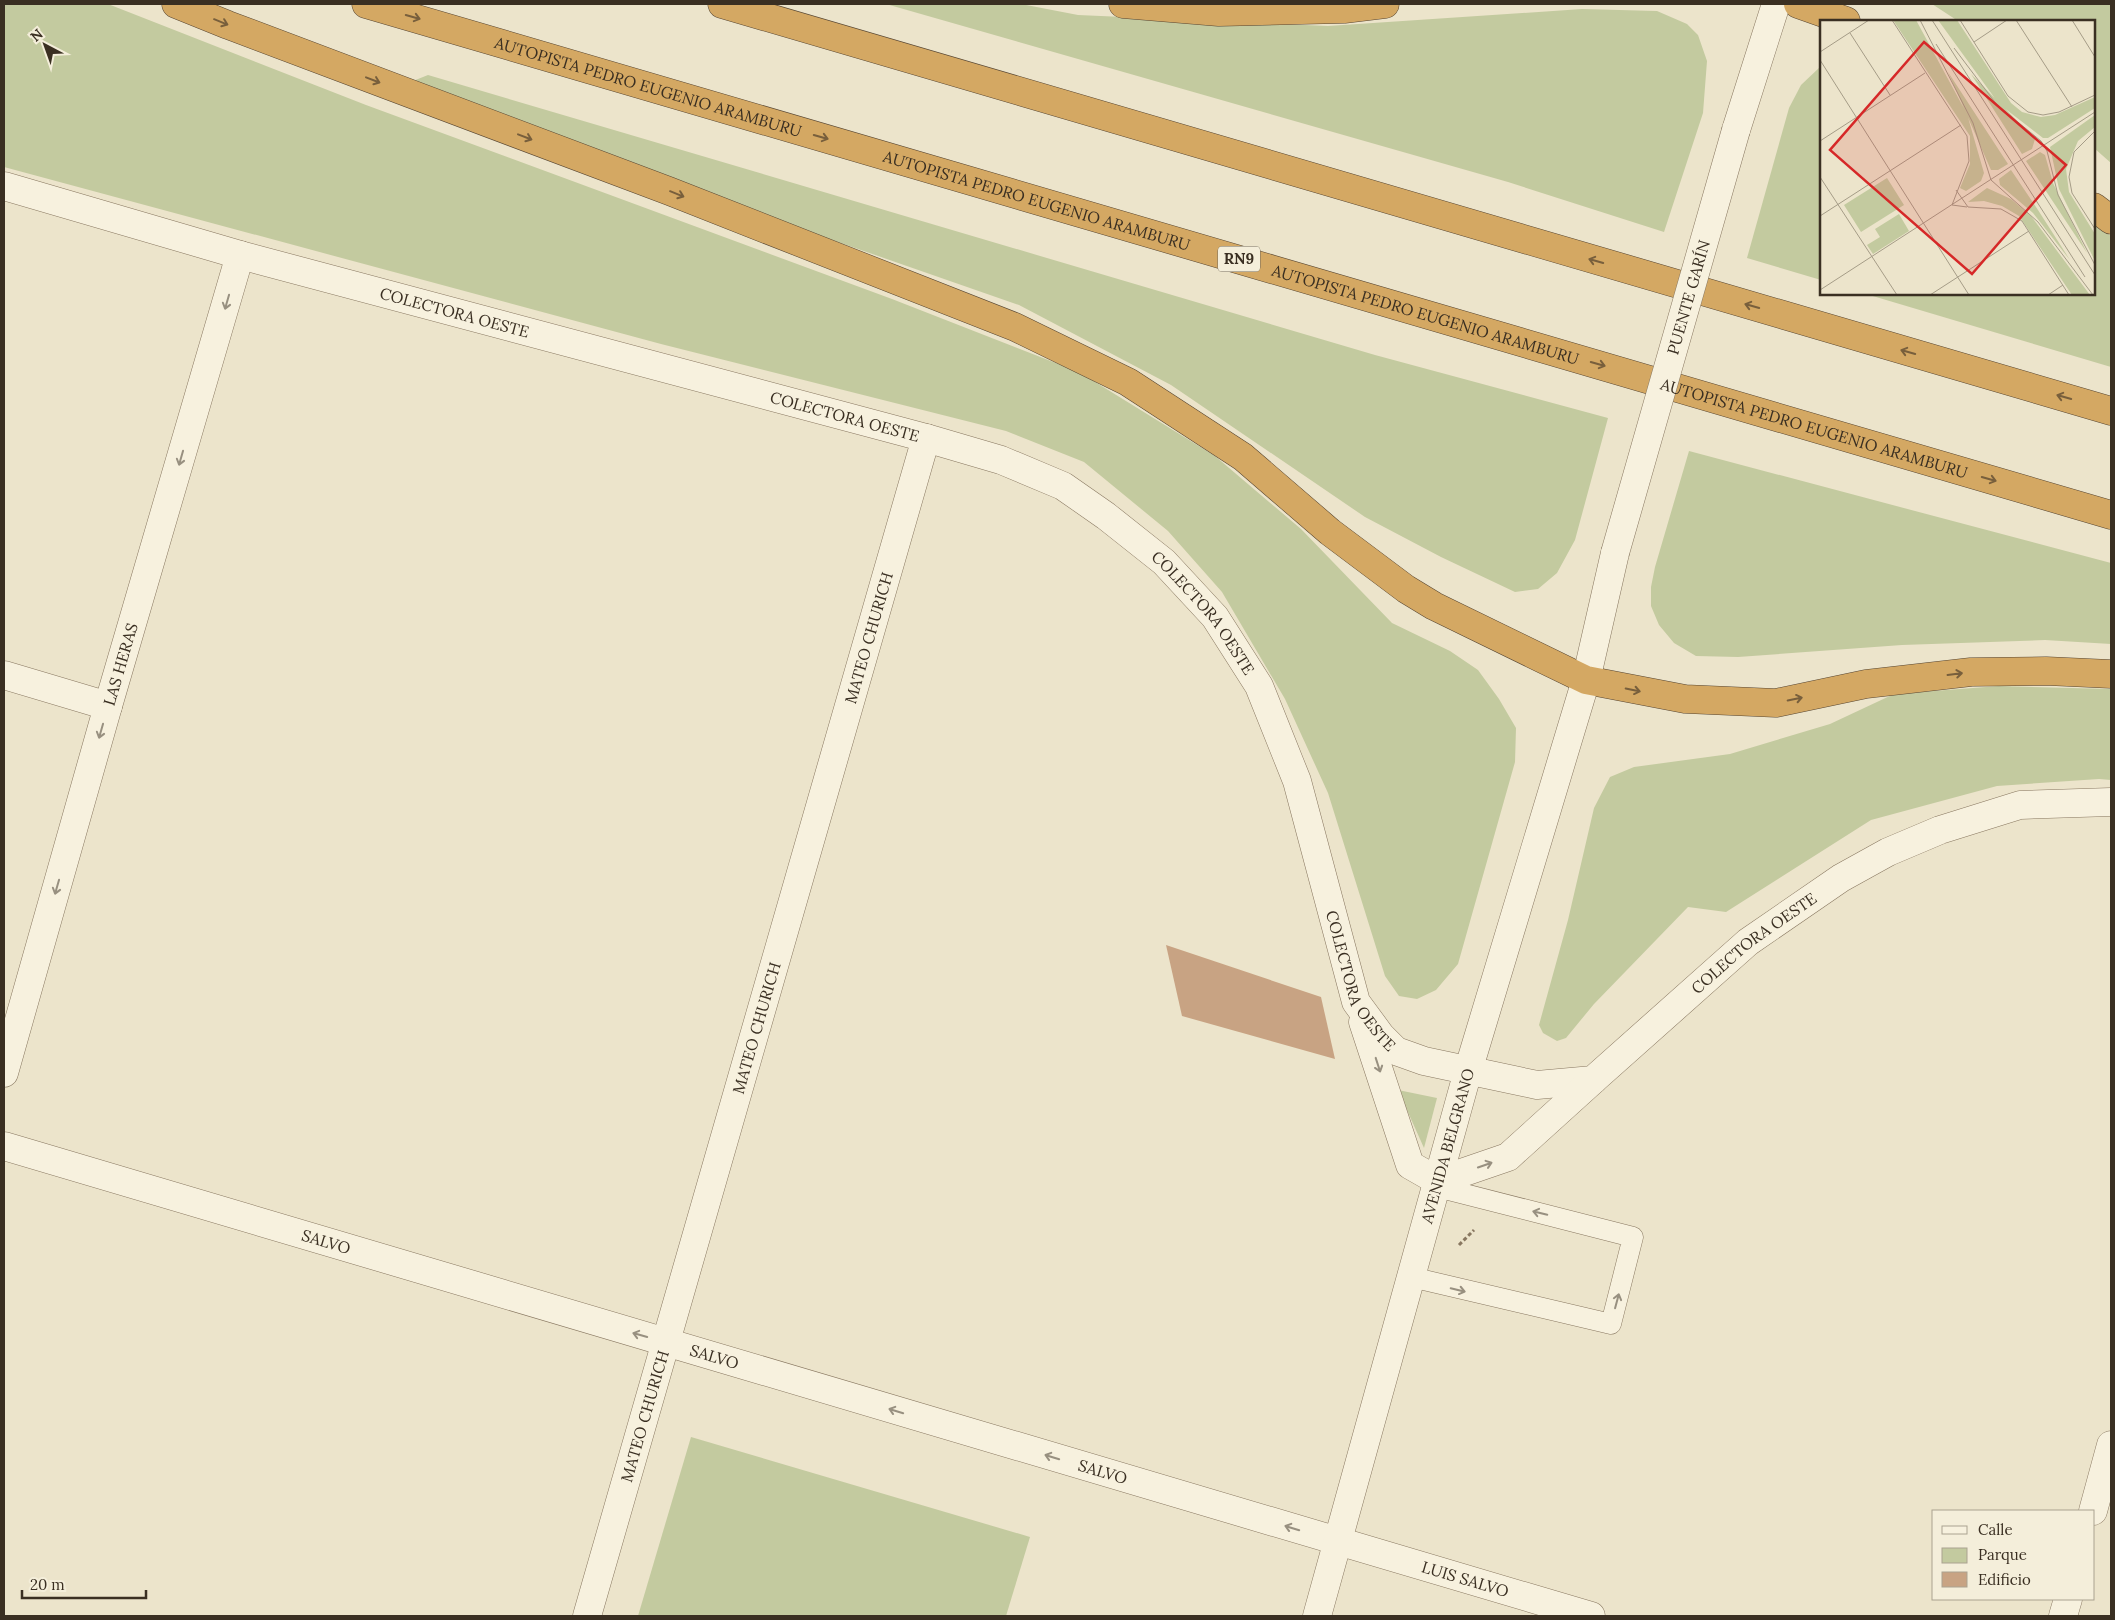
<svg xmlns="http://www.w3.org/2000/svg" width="2115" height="1620" viewBox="0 0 2115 1620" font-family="Lora,serif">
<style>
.green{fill:#c3ca9f}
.building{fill:#c8a383}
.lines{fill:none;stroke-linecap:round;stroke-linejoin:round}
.service-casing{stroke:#887760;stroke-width:21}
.minor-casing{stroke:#887760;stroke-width:29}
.tertiary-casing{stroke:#887760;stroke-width:29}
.motorway-casing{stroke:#574633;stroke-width:29}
.path{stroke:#887760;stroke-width:3;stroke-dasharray:4 2.5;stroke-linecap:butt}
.service{stroke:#f7f1de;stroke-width:20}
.minor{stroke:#f7f1de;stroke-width:28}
.tertiary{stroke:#f7f1de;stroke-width:28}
.motorway{stroke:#d4a863;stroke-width:28}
.tertiary-bridge-casing{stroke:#887760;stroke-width:29;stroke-linecap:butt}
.tertiary-bridge{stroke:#f7f1de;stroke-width:28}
.oneway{stroke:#785f3c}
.oneway2{stroke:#989080}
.labels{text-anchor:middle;stroke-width:4;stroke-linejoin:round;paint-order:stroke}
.shield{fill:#f4eeda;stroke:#726859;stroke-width:1}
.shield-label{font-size:15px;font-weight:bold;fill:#3a2f22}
.street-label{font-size:16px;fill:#3a2f22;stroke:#f4eeda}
.inset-road{fill:none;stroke:#a59c87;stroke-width:1}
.view{fill:#d62828;fill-opacity:0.15;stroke:#d62828;stroke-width:2.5}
.inset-edge{fill:none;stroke:#3a2f22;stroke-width:2.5}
</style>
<rect width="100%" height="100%" fill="#ece4cb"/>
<g class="green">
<path d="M4 4H108L366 105 892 299 1079 372 1215 456 1301 529 1392 623 1450 651 1478 670 1499 699 1516 728 1515 762 1458 964 1436 990 1417 999 1399 996 1385 976 1328 793 1285 699 1222 592 1168 531 1084 462 1006 431 661 344 4 167Z"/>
<path d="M886 4H1021L1078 15 1328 26 1582 9 1657 11 1687 24 1698 35 1707 61 1703 113 1664 232 1508 182Z"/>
<path d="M1932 4H2111V163L2094 148V21H1958Z"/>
<path d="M1820 67H1821V280L1747 258 1789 108 1801 85Z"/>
<path d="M428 75 1375 355 1608 418 1575 540 1557 573 1538 589 1515 592 1441 557 1365 517 1171 385 1019 305 812 233 413 81Z"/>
<path d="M2094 223 2111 236V367L1866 294H2094Z"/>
<path d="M1689 451 2111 563V644L2045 640 1902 645 1738 657 1696 656 1674 643 1659 625 1651 606V587L1655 567Z"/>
<path d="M1999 686 2111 689V780L2099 779 1997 786 1871 820 1726 912 1688 907 1594 1004 1566 1038 1557 1041 1543 1033 1539 1025 1568 920 1594 808 1610 777 1634 767 1730 754 1830 724 1894 694Z"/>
<path d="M1398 1090 1437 1098 1424 1148Z"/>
<path d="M691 1437 1030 1537 1006 1616H638Z"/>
</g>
<path class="building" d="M1166 945 1321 997 1335 1059 1182 1016Z"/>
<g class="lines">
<g class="service-casing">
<path id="service" d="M1411 1277 1611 1324 1633 1237 1437 1187"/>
</g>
<g class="minor-casing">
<g id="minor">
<path d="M4 675 108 706"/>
<path id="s1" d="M4 1073 108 706 240 255"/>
<path id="s2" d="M4 1146 1591 1616"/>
<path d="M2093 1511 2111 1445"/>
<path d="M2063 1616 2068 1599"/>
</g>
</g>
<g class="tertiary-casing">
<g id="tertiary">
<path d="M1736 130 1776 4"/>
<path id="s3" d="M4 186 240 255 926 438 1001 460 1063 486 1106 516 1164 562 1215 617 1259 686 1297 781 1356 1002 1381 1036 1396 1051 1424 1061 1537 1085 1593 1080 1748 942 1841 878 1888 852 1940 830 2020 805 2111 802"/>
<path d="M1363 1022 1410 1165 1438 1181 1508 1157 1593 1080"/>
<path id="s4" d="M587 1616 926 438"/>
<path id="s5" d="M1317 1616 1468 1071 1586 680 1615 553"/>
</g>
</g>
<g class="motorway-casing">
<g id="motorway">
<path d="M176 4 228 25 669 191 1015 327 1128 382 1243 457 1330 532 1406 589 1434 606 1586 680 1685 699 1776 703 1866 684 1971 672 2046 671 2111 674"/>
<path id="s6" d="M366 4 2111 515"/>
<path d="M722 4 2111 411"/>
<path d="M1123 4 1219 12 1344 9 1385 4"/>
<path d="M1798 4 1846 21"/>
<path d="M2094 207 2111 220"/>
</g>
</g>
<path class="path" d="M1459 1245 1474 1230"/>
<use href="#service" class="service"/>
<use href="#minor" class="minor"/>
<use href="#tertiary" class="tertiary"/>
<use href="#motorway" class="motorway"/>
<g class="tertiary-bridge-casing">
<g id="tertiary-bridge">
<path id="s7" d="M1615 553 1736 130"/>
</g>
</g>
<use href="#tertiary-bridge" class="tertiary-bridge"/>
</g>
<defs><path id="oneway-shaft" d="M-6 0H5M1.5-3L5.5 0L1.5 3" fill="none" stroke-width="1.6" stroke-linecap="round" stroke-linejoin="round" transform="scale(1.25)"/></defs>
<g class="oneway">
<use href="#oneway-shaft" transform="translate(413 17) rotate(16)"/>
<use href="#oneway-shaft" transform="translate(221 22) rotate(22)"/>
<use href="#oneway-shaft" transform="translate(373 80) rotate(21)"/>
<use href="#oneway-shaft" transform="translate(525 137) rotate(21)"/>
<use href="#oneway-shaft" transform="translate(821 137) rotate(16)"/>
<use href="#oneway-shaft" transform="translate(677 194) rotate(22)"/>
<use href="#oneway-shaft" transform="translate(1596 261) rotate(-164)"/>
<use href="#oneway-shaft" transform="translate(1752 306) rotate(-164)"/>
<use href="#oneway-shaft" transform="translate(1908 352) rotate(-164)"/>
<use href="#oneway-shaft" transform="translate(1598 364) rotate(16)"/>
<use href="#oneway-shaft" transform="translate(2064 397) rotate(-164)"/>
<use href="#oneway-shaft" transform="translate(1989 479) rotate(16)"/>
<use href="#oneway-shaft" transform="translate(1955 674) rotate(-7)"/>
<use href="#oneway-shaft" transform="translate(1633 690) rotate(12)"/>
<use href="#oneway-shaft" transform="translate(1795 699) rotate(-12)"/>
</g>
<g class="oneway2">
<use href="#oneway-shaft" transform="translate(227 302) rotate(106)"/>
<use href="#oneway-shaft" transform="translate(181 458) rotate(106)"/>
<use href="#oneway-shaft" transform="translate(101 731) rotate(106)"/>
<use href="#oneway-shaft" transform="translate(57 887) rotate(106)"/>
<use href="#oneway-shaft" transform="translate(1378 1065) rotate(72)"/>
<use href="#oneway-shaft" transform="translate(1485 1165) rotate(-19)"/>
<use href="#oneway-shaft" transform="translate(1540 1213) rotate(-166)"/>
<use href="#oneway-shaft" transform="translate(1458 1290) rotate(13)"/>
<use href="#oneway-shaft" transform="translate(1617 1301) rotate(-75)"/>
<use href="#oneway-shaft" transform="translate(640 1335) rotate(-164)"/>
<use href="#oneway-shaft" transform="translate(896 1411) rotate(-163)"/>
<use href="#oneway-shaft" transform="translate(1052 1457) rotate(-163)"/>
<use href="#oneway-shaft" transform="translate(1292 1528) rotate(-163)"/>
</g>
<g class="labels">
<rect class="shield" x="1218" y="246.5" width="42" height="25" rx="4"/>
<g class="shield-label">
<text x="1239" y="264">RN9</text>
</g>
<g class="street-label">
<text dy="6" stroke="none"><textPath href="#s6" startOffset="294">AUTOPISTA PEDRO EUGENIO ARAMBURU</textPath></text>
<text dy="6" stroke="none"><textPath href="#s6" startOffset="699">AUTOPISTA PEDRO EUGENIO ARAMBURU</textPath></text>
<text dy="6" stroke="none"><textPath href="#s7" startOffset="266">PUENTE GARÍN</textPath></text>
<text dy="6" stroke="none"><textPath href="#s3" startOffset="468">COLECTORA OESTE</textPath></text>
<text dy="6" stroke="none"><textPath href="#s6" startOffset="1104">AUTOPISTA PEDRO EUGENIO ARAMBURU</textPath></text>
<text dy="6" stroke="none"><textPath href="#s3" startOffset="872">COLECTORA OESTE</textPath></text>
<text dy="6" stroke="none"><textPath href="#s6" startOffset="1509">AUTOPISTA PEDRO EUGENIO ARAMBURU</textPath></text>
<text dy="6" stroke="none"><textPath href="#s3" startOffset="1292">COLECTORA OESTE</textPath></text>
<text dy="6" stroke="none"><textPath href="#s4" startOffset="1018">MATEO CHURICH</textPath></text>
<text dy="6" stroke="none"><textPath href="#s1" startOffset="425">LAS HERAS</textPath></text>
<text dy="6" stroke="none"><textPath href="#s3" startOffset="2192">COLECTORA OESTE</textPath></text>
<text dy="6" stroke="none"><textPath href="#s3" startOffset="1698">COLECTORA OESTE</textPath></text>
<text dy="6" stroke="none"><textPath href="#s4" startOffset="612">MATEO CHURICH</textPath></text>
<text dy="6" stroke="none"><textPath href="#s5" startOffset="488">AVENIDA BELGRANO</textPath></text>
<text dy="6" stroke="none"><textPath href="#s2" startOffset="336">SALVO</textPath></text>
<text dy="6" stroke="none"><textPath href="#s2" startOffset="741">SALVO</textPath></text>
<text dy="6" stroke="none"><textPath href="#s4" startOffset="208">MATEO CHURICH</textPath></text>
<text dy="6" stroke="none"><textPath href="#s2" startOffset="1146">SALVO</textPath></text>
<text dy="6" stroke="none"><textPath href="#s2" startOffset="1524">LUIS SALVO</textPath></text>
</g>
</g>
<g transform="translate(1820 20)">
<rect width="275" height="275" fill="#ece4cb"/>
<path d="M73 0H96L147 94 164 153 161 161 146 171 140 168 150 144V116ZM118 0H137L191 83 202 92 221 97 235 95 275 77V88L228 118H223L179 84ZM128 52 188 144 178 150H171ZM151 54 215 119 212 129 202 134ZM275 95V107L258 121 246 149 249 172 275 214V241L239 169 230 127ZM220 132 225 135 233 163 267 233 206 141ZM191 150 218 190 250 240 213 193 180 165 179 159ZM67 158 84 185 41 212 24 185ZM167 168 191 179 211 196 270 275H252L199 196 182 186 164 181 148 182ZM79 194 89 211 53 234 47 225 60 217 55 209Z" fill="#c3ca9f"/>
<path class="inset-road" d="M72 0 147 116 149 141 132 185M100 0 153 103 171 160 218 202 273 275M112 0 275 255M140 0 188 76 208 92 223 95 239 92 275 75M196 0 252 87M252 0 275 37M30 13 70 75M154 22 187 0M116 24 265 257M134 28 177 85 221 121 227 131 238 175 275 245M0 32 49 0M0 40 149 275M275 111 254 132 249 157 252 173 275 209M0 121 105 53M0 157 77 275M136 170 148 187 181 189 202 201 249 275M132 185 147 187M0 196 141 105M0 270 275 92M110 275 209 211M228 275 243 265"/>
<path class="view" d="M104 22 246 145 152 254 10 130Z"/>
<rect width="275" height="275" class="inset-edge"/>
</g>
<rect width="2115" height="1620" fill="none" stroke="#3a2f22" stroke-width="10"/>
<rect x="1932" y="1510" width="162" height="90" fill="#f4eeda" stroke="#aaa290"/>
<rect x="1942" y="1526" width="25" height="8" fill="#f7f1de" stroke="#aaa290"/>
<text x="1978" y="1535" font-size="15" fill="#3a2f22">Calle</text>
<rect x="1942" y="1548" width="25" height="15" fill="#c3ca9f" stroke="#aaa290"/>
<text x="1978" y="1560" font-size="15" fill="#3a2f22">Parque</text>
<rect x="1942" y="1572" width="25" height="15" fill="#c8a383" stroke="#aaa290"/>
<text x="1978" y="1585" font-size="15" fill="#3a2f22">Edificio</text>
<g transform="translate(45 45) rotate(319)" stroke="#f4eeda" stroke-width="4" paint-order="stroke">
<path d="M0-4L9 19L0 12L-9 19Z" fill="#3a2f22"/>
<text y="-8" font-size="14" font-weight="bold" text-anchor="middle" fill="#3a2f22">N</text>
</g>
<path d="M22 1590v8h124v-8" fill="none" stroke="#3a2f22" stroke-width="2.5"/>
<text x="30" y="1590" font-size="15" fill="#3a2f22" stroke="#f4eeda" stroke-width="4" paint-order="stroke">20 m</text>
</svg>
